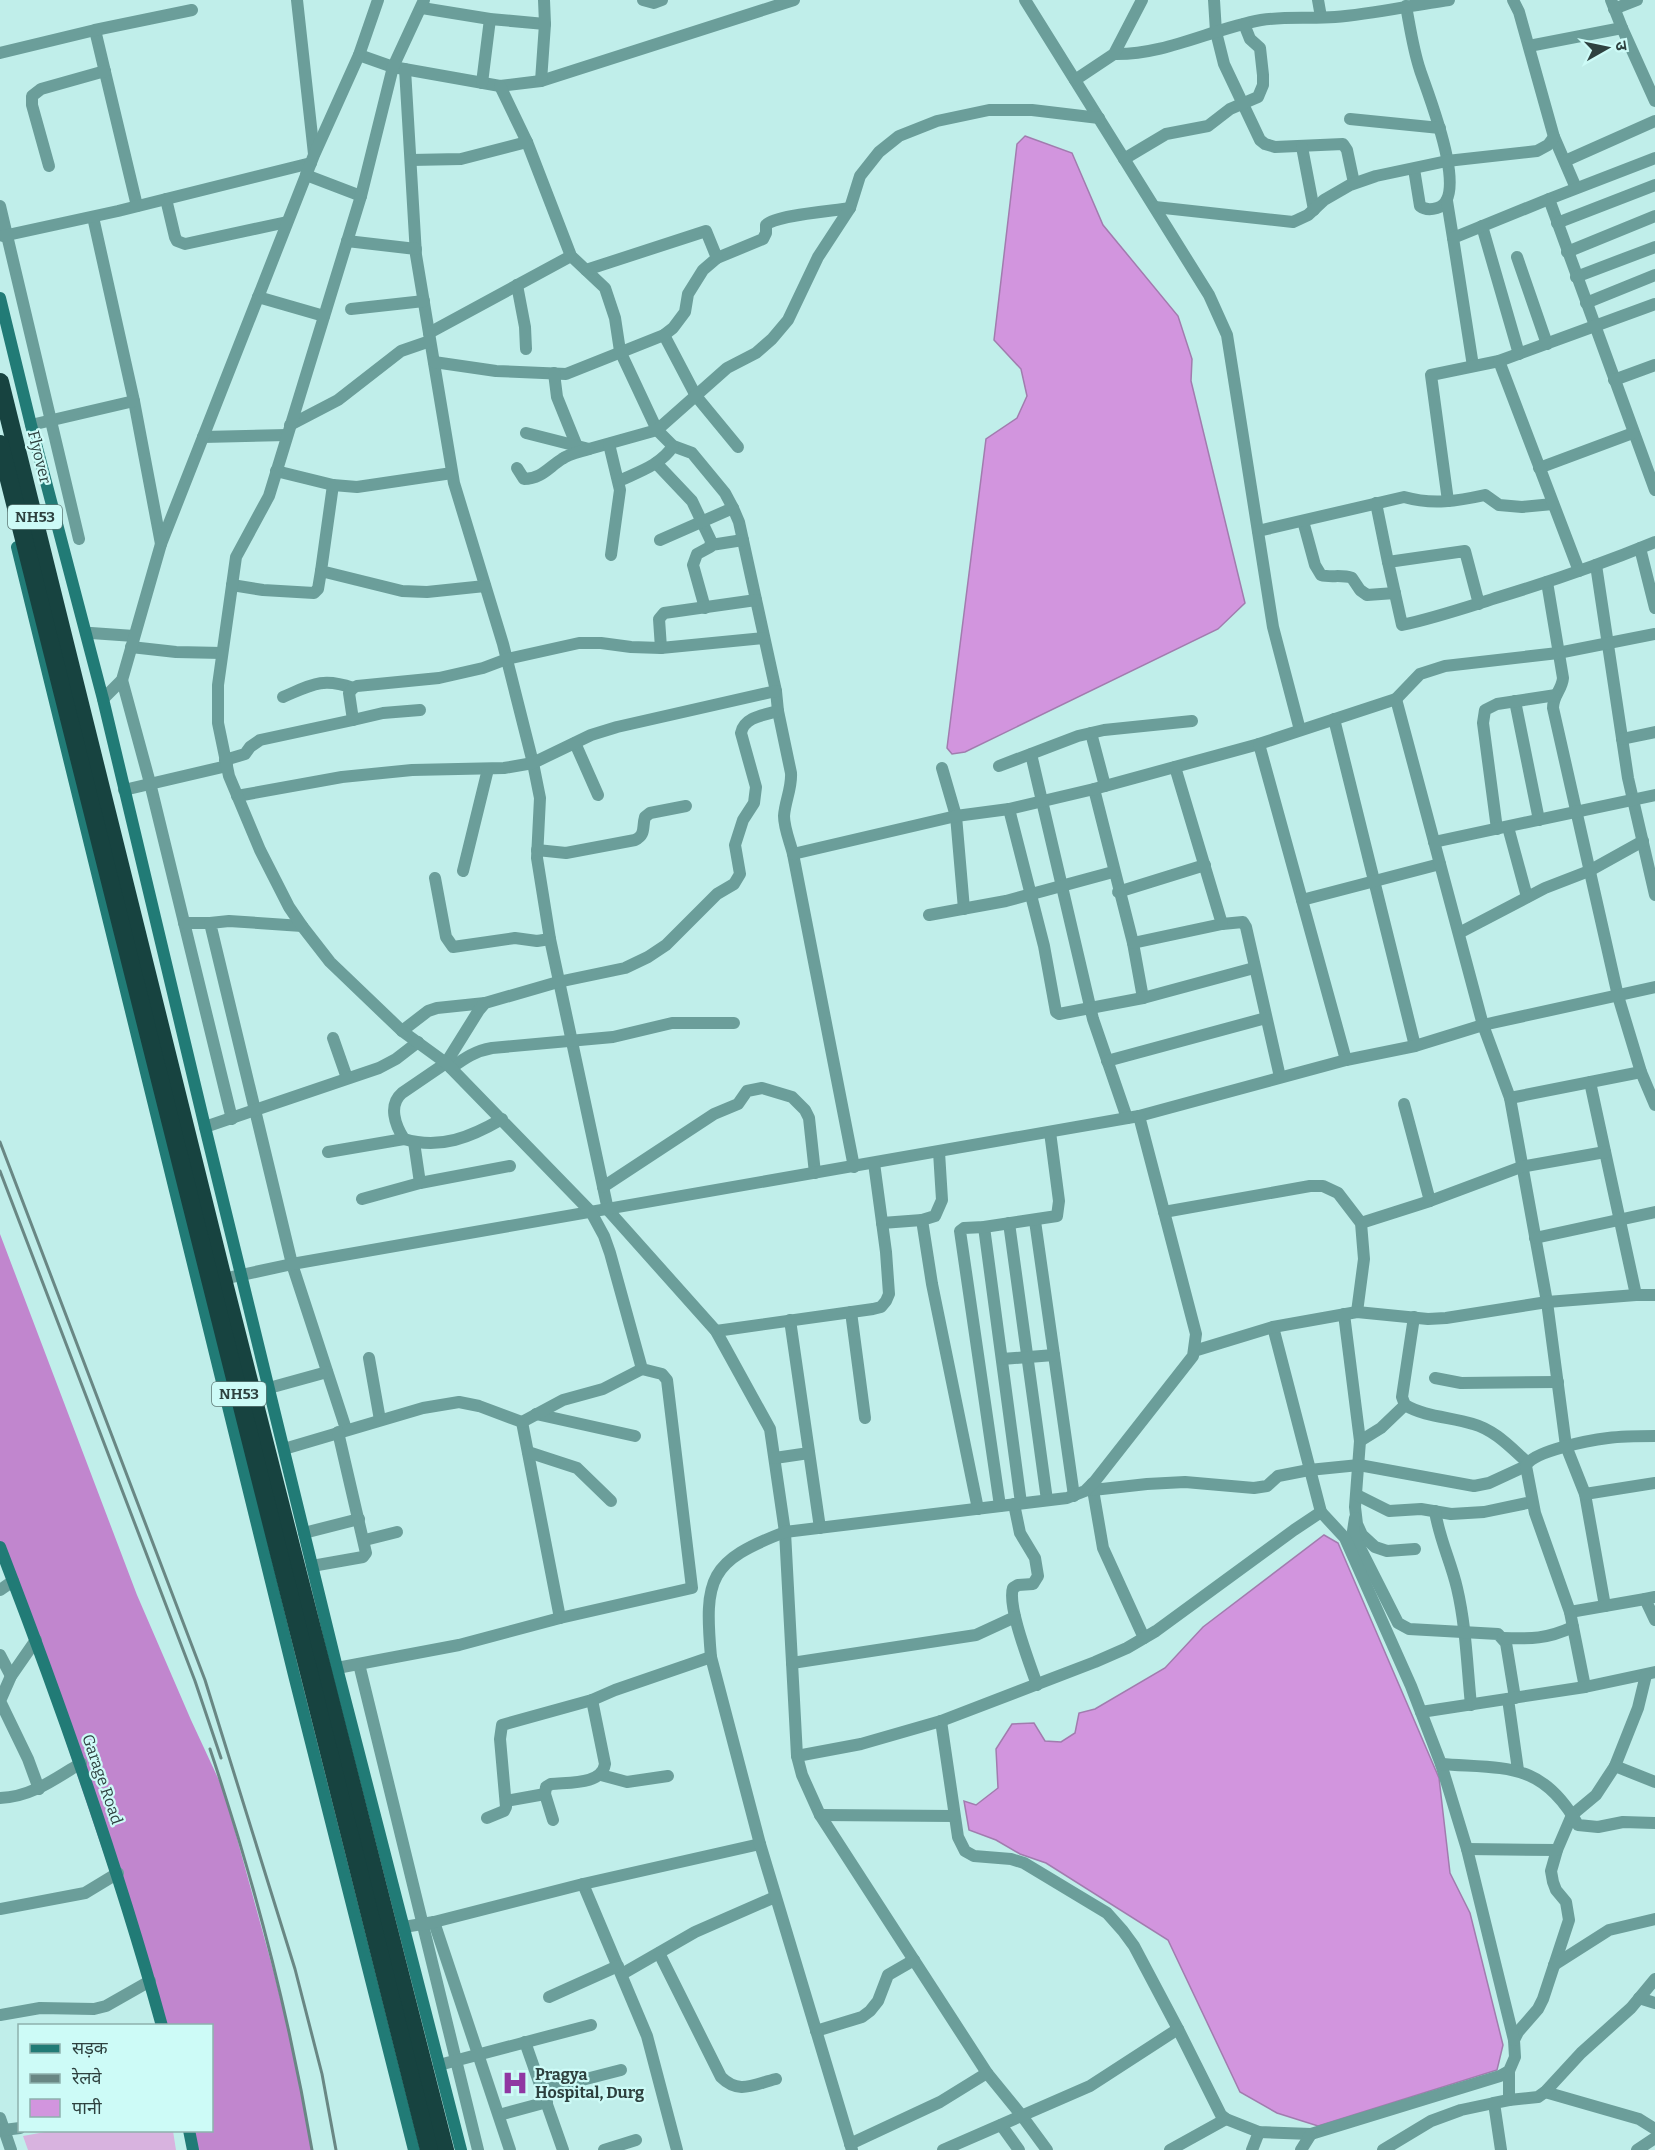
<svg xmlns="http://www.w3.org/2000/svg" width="1655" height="2150" viewBox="0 0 1655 2150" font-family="Bitter,'Noto Sans Devanagari',serif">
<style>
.green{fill:#d8b3df}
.forest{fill:#c186ce}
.water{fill:#d295de;stroke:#a17cae;stroke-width:1.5}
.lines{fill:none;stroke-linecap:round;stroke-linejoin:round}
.street{stroke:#6b9e9a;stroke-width:12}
.secondary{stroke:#217b76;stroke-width:12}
.highway{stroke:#174340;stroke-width:18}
.rail{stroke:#698784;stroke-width:3}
.labels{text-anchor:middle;stroke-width:4.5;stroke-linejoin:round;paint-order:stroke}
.shield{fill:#cdfbf7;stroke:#5e7976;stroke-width:1.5}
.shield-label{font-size:15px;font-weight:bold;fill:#2e413f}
.street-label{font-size:16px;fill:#2e413f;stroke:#cdfbf7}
.poi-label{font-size:16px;font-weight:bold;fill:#2e413f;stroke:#cdfbf7;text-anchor:start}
</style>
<rect width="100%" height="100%" fill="#c0eeea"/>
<path class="green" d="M56 2130 173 2131 176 2150H28L23 2136Z"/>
<path class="forest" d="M0 1234 137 1595 191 1720 224 1791 274 1973 299 2075 312 2150H193L189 2131 212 2130V2026L162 2025 0 1547Z"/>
<g class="water">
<path d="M1025 136 1072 153 1103 225 1178 316 1192 359 1191 381 1245 603 1218 629 965 752 952 754 947 748 986 439 1017 418 1027 396 1021 369 994 340 1017 144Z"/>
<path d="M1324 1535 1338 1543 1439 1778 1450 1873 1470 1913 1503 2045 1497 2070 1318 2126 1277 2113 1240 2092 1168 1940 1046 1863 1020 1854 996 1840 969 1830 964 1801 976 1805 998 1788 996 1749 1012 1724 1034 1723 1045 1741 1061 1742 1075 1733 1079 1713 1095 1709 1165 1668 1203 1627Z"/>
</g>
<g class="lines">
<g class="street">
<path d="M297 0 314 154"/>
<path d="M643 0 654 3 662 0"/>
<path d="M1025 0 1209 295 1227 335 1273 627 1300 730"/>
<path d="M1214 0 1216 32 1224 64 1260 140 1265 144 1275 147 1343 144 1347 150 1354 183"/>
<path d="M1318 0 1321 17"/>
<path d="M1513 0 1519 12 1554 137 1576 188"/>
<path d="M1406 6C1410 27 1413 49 1420 70 1427 92 1471 199 1437 208 1430 210 1425 210 1420 206L1414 169"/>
<path d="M422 8 490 19 545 24"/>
<path d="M1614 9 1637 0"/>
<path d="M1622 28 1655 101"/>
<path d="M95 30 137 206"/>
<path d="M1529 46 1622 28 1611 0"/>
<path d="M0 53 95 30 192 10"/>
<path d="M1114 54C1166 55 1211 29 1261 20 1286 16 1311 19 1335 17 1372 14 1412 5 1449 0"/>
<path d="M359 55 393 67 500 86 541 81 794 0"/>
<path d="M405 69 416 255 454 483 503 644 533 763 540 798 537 858 550 939 608 1210 716 1331 770 1429 785 1532 797 1756 802 1775 820 1815 987 2073 1022 2116 1047 2150"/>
<path d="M1075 80 1114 54 1142 0"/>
<path d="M541 81 545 24 544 0"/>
<path d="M482 83 490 19"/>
<path d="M500 86 527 142 571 256 605 288 615 318 620 351 657 430 673 446 692 453 725 493 733 508 739 522 776 691 778 711 791 773C792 788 785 801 784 816 784 828 790 842 793 854L854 1167"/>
<path d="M1350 119 1440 128"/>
<path d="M1302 147 1314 210"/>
<path d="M1655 158 1549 199 1655 490"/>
<path d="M1124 159 1166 134 1208 126 1230 109 1258 97 1263 85V75L1260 48 1250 39 1244 24"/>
<path d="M411 160 461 159 527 142"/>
<path d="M1565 161 1655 121"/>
<path d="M49 166 32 105V96L41 89 105 71"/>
<path d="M306 175 361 196"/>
<path d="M166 199 175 237 177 241 185 244 287 222"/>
<path d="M1447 201 1453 238"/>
<path d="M0 206 79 539"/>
<path d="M1155 207 1293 222 1308 215 1324 200 1350 185 1376 176 1447 161 1537 151 1548 145 1554 137"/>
<path d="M93 217 134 401 161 544"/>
<path d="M1557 223 1655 185"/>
<path d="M1482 226 1519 354"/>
<path d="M3 236 118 211 311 163"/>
<path d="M347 241 416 249"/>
<path d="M1567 252 1655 216"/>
<path d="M1517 257 1547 344"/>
<path d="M717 258 763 239 766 233V225C776 215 833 211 850 208"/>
<path d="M1576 277 1655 247"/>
<path d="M517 285 525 327 526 349"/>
<path d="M258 297 324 316"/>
<path d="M1586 303 1655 275"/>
<path d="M351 309 424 301"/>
<path d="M429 333 571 256"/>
<path d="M664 335 696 396 738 447"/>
<path d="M434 362 496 371 566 374 664 335 673 328 685 312 688 294 703 270 717 258 706 231 586 270"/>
<path d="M1473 366 1453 238 1549 199"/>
<path d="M554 373 557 397 576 444"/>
<path d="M1614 380 1655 365"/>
<path d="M31 425 134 401"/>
<path d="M290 425 338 400 401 351 430 341"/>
<path d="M526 433 589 449 657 430 727 368 756 353 772 339 788 320 818 257 850 208 860 176 879 152 899 136 937 121 989 110H1032L1099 118"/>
<path d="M203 437 287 435"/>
<path d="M609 444 620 490 611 555"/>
<path d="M656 463 692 501 711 541 710 547 697 554 693 565 705 608"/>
<path d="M517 468 524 479C541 479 549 467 562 459 569 454 580 452 589 449"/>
<path d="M1539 468 1633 433"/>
<path d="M276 471 333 485 321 571 402 591 427 592 485 586"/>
<path d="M619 481C638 472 661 465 673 446"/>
<path d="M333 485 357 487 452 473"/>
<path d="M1448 501 1431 375 1499 361"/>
<path d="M1376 503 1388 562"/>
<path d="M1303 521 1315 565 1321 575C1331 578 1341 574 1352 578L1360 590 1367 595 1395 593"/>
<path d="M1258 531 1404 497C1432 505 1458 501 1485 495L1499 505 1522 507 1553 504"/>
<path d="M660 540 733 508"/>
<path d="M711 545 743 540"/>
<path d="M1640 548 1655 608"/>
<path d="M1596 565 1628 778 1655 895"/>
<path d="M1579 571 1499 361 1655 304"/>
<path d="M1547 582 1563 678C1562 690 1553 695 1553 708L1618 996 1641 1072 1655 1105"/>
<path d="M232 585 263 590 314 593 318 589 321 571"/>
<path d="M1479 604 1465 551 1388 562 1402 625C1435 618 1467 607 1499 597 1552 581 1604 563 1655 542"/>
<path d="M91 633 134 636"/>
<path d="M131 647 176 652 222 653"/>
<path d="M661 648 659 619 664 613 756 600"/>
<path d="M122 680 150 783 232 1119"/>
<path d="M283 697C311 685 322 677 353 688"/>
<path d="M103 699 122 680 161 544 314 155 359 55 378 0"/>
<path d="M1396 699 1420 674 1445 666 1558 653 1655 634"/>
<path d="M1515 701 1539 820"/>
<path d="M1334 719 1415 1046"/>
<path d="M353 720 383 713 420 710"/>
<path d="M1091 733 1105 786"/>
<path d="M1622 739 1655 732"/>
<path d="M575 743 598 795"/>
<path d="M1031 754 1093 1019 1127 1118"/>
<path d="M225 760 245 754 250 747 260 740 353 720 349 693 353 688 357 686 439 678 483 668 507 659 579 643H601L631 647 661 648 764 638"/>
<path d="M999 766 1078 736 1104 730 1192 721"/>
<path d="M942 768 956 816 964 909"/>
<path d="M1094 789 1133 943 1143 998"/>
<path d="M124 790 227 766"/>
<path d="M237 796 342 777 412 770 504 768 533 763 591 735 617 727 776 691"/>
<path d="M1009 809 1044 946 1056 1012 1059 1014 1143 998 1254 968"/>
<path d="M1508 827 1527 897"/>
<path d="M1497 829 1483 723 1485 710 1497 704 1556 695"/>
<path d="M1434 842 1655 795"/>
<path d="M537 850 566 853 635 840C646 835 642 827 645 817L650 813 686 806"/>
<path d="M793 854 956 816 1009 809 1094 789 1259 744"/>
<path d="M463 871 488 769"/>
<path d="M435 878 446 937 453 947 515 938 537 941 550 939"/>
<path d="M1118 892 1205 865"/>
<path d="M1302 900 1440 864"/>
<path d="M929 915 1006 901 1113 872"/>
<path d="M184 923H210"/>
<path d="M1222 924 1243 922 1246 927 1280 1077"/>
<path d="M302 926 229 921 210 923 292 1264 346 1429"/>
<path d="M1459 933 1545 888 1589 871 1643 841"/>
<path d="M1133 943 1222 924 1175 767"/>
<path d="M402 1031 428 1011 437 1008 485 1003"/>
<path d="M333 1038 347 1078"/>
<path d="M1346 1060 1259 744 1396 699 1483 1025 1510 1098 1547 1302 1566 1446 1585 1494 1605 1606"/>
<path d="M1107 1061 1266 1018"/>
<path d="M451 1068C465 1058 475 1051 492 1048L613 1037 672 1023H734"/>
<path d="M1590 1082 1636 1295"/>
<path d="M1510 1098 1641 1072"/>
<path d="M1404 1104 1430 1201"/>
<path d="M502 1119C471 1137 440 1150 404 1139 395 1125 388 1105 402 1093L446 1063 479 1010 485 1003 558 982 625 968 648 957 666 945 717 894 734 884 740 874 735 845 743 820 754 803 756 787 741 733C744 717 764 715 778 711"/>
<path d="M205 1127 379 1068 396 1059 418 1042"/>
<path d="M414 1142 420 1183"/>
<path d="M328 1152 404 1139"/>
<path d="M939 1152 942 1200 935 1216 922 1220 932 1284 978 1509"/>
<path d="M603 1187 714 1114 738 1104 747 1091 762 1088 792 1097 805 1110 809 1118 815 1173"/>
<path d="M362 1199 420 1183 510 1166"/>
<path d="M1164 1212 1310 1186H1323L1338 1193 1361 1223 1364 1259 1357 1312"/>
<path d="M1035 1221 1074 1496"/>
<path d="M882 1223 922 1220"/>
<path d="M1009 1223 1047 1500"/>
<path d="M1361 1223 1430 1201 1521 1167 1605 1152"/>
<path d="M984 1227 1021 1503"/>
<path d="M1535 1238 1655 1212"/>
<path d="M223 1279 292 1264 1139 1116 1346 1060 1415 1046 1483 1025 1655 987"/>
<path d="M851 1312 865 1418"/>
<path d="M1344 1314 1360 1441 1355 1507 1357 1524 1362 1535 1375 1547 1387 1551 1415 1549"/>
<path d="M1414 1317 1402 1397 1405 1405C1425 1417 1451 1417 1473 1424 1495 1430 1511 1448 1527 1462"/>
<path d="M790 1320 820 1528"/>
<path d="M1273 1327 1321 1512"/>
<path d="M716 1331 873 1309 881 1307 886 1301 889 1294 886 1252 874 1163"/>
<path d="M1194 1351 1273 1327 1357 1312 1428 1319 1446 1318 1547 1302 1636 1295H1655"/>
<path d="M369 1358 380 1420"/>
<path d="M1002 1359 1054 1355"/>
<path d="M1435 1378 1461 1383 1558 1382"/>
<path d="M269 1388 327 1372"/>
<path d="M536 1414 635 1436"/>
<path d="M522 1422 560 1618"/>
<path d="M1360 1441 1381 1428 1405 1405"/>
<path d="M284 1449 423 1408 459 1402 479 1406 522 1422 563 1400 603 1389 642 1369"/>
<path d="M528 1452 577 1468 611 1501"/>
<path d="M775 1458 809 1453"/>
<path d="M1092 1484 1103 1548 1144 1638"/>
<path d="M1093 1490 1147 1484 1185 1482 1254 1488 1267 1486 1278 1476 1309 1470 1359 1465 1474 1486 1489 1483 1526 1466"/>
<path d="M1585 1494 1655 1483"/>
<path d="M1357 1495 1389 1511 1421 1509 1451 1514 1484 1512 1532 1502"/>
<path d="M1014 1504 1020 1533 1035 1558 1038 1576 1033 1584 1018 1585 1013 1588C1007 1606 1030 1664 1037 1685"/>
<path d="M1000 1506 960 1231 964 1228 984 1227 1057 1216 1059 1201 1050 1132"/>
<path d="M1435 1511C1439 1538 1451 1562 1457 1588 1466 1626 1467 1666 1471 1705"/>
<path d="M1355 1518 1353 1531 1355 1538 1398 1623 1409 1629 1498 1634 1506 1643 1515 1698"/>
<path d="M304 1533 359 1519"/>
<path d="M365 1540 397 1532"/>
<path d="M312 1566 363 1557 366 1553 338 1432"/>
<path d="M0 1590 13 1581"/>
<path d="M1655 1597 1645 1599 1655 1620"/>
<path d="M1570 1612 1645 1599"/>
<path d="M1503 1638C1531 1639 1547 1639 1573 1627"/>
<path d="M36 1640 11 1676 0 1701 28 1759 39 1789"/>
<path d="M0 1655 11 1676"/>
<path d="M792 1663 976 1635 1015 1617"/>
<path d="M359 1664 478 2150"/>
<path d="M337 1668 459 1645 560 1618 692 1588 667 1380 662 1374 642 1369 610 1253 604 1236 591 1212 446 1063 402 1031 330 962 302 926 289 907 260 850 229 776 218 723V685L236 557 269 496 361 196 393 67 424 0"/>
<path d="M1585 1687 1570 1612 1535 1513 1526 1466C1532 1451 1591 1440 1608 1438 1623 1436 1639 1436 1655 1436"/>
<path d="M1508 1699 1518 1770"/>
<path d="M1421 1712 1585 1687 1655 1672"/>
<path d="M941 1721 958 1837 965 1851 974 1856 1011 1859 1024 1863 1107 1913 1123 1931 1134 1946 1178 2029 1221 2115 1226 2119 1259 2132 1311 2134 1500 2076 1509 2071 1515 2057 1514 2040 1518 2032 1538 2009 1543 1999 1569 1920 1566 1902 1556 1890 1553 1882 1551 1871 1557 1850 1572 1815 1596 1795 1615 1766 1638 1708 1646 1675"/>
<path d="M797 1756 861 1744 941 1721 1095 1662 1127 1648 1156 1631 1294 1530 1321 1512 1345 1538 1411 1686 1441 1764 1467 1849 1514 2040"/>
<path d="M1441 1764C1506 1769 1542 1761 1578 1825L1598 1827 1623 1822 1655 1823"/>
<path d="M1615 1766 1655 1782"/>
<path d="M601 1775 627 1782 668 1776"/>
<path d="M0 1798C31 1797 55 1779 81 1763"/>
<path d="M506 1801 545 1794"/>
<path d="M820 1815 954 1816"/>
<path d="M487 1818 504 1811 506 1807 500 1739 502 1725 592 1700 615 1690 711 1657"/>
<path d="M553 1820 545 1794 546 1787 551 1784C568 1782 602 1785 605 1764L592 1700"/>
<path d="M1467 1849 1557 1850"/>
<path d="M583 1884 647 2036 677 2150"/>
<path d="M0 1909 85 1893 118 1873"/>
<path d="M434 1922 510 2150"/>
<path d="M404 1927 434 1922 583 1884 760 1844"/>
<path d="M659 1953 721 2077C739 2095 754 2084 776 2079"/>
<path d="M1554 1965 1609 1930 1655 1919"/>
<path d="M622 1974 695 1932 775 1897"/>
<path d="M549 1997 618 1966"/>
<path d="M1639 1998 1655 2003"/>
<path d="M0 2015 40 2008 94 2009 106 2006 150 1981"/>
<path d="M816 2031 862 2017 870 2011 878 2001 888 1975 914 1960"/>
<path d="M525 2042 563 2150"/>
<path d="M439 2065 591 2025"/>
<path d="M543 2090 621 2070"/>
<path d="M1545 2092 1639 2119 1655 2129"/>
<path d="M1509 2100 1538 2097 1545 2092 1581 2053 1631 2008 1655 1979"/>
<path d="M499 2115 547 2102"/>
<path d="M0 2118 11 2150"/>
<path d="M1001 2125 1019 2150"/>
<path d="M4 2130 20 2128"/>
<path d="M850 2144 940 2102 987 2073"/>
<path d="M604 2150 636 2140"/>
<path d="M852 2150 760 1844 711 1657C704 1578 709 1561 785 1532L1067 1498 1085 1491 1095 1481 1193 1356 1196 1334 1139 1116"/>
<path d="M943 2150 1090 2086 1178 2029"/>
<path d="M1170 2150 1226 2119"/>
<path d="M1252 2150 1259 2132"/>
<path d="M1301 2150 1311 2134"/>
<path d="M1383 2150 1431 2121 1461 2110 1494 2103"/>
<path d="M1501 2150 1494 2103 1509 2100V2071"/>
<path d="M1637 2150 1655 2138"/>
</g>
<g class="secondary">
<path d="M0 298 31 425 103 699 205 1127 337 1668 461 2150"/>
<path d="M17 547 294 1675 414 2150"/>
<path d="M0 1547C61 1705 117 1863 162 2026"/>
<path d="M189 2130 193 2150"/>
</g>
<g class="highway">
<path d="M0 382 223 1279 445 2150"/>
<path d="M0 444 429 2150"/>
</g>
<g class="rail">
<path d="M0 1142 205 1680 295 1969 322 2074 336 2150"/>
<path d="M0 1171 195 1681 221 1758"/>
<path d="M210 1749C254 1880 289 2014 312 2150"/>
</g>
</g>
<defs>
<g id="hospital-bare" transform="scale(2.07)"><path d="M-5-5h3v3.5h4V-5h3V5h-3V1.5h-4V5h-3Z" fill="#9037a2" stroke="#cdfbf7" stroke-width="2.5" paint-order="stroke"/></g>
</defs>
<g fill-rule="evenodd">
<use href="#hospital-bare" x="515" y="2083"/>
</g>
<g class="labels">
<g class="shield">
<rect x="8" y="505" width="54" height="24" rx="4.5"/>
<rect x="212" y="1382" width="54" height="24" rx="4.5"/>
</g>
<g class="shield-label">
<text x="35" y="522">NH53</text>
<text x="239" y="1399">NH53</text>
</g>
<g class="street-label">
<text transform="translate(40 457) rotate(76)" y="6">Flyover</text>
<text transform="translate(103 1779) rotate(71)" y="6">Garage Road</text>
</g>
<g class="poi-label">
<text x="535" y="2080">Pragya<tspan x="535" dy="18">Hospital, Durg</tspan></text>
</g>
</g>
<rect x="18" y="2024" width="195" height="108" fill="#cdfbf7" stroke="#8db1ad" stroke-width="1.5"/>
<rect x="30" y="2044" width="30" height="9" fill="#217b76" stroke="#8db1ad" stroke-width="1.5"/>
<text x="72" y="2054" font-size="18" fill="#2e413f">सड़क</text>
<rect x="30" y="2074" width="30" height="9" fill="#698784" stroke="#8db1ad" stroke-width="1.5"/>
<text x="72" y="2084" font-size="18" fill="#2e413f">रेलवे</text>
<rect x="30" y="2099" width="30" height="18" fill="#d295de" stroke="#8db1ad" stroke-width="1.5"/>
<text x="72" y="2114" font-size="18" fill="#2e413f">पानी</text>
<g transform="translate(1607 48) rotate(81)" stroke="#cdfbf7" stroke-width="4.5" paint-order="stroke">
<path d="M0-4.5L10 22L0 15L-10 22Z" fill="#2e413f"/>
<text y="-9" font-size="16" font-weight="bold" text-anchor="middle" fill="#2e413f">उ</text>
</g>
</svg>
